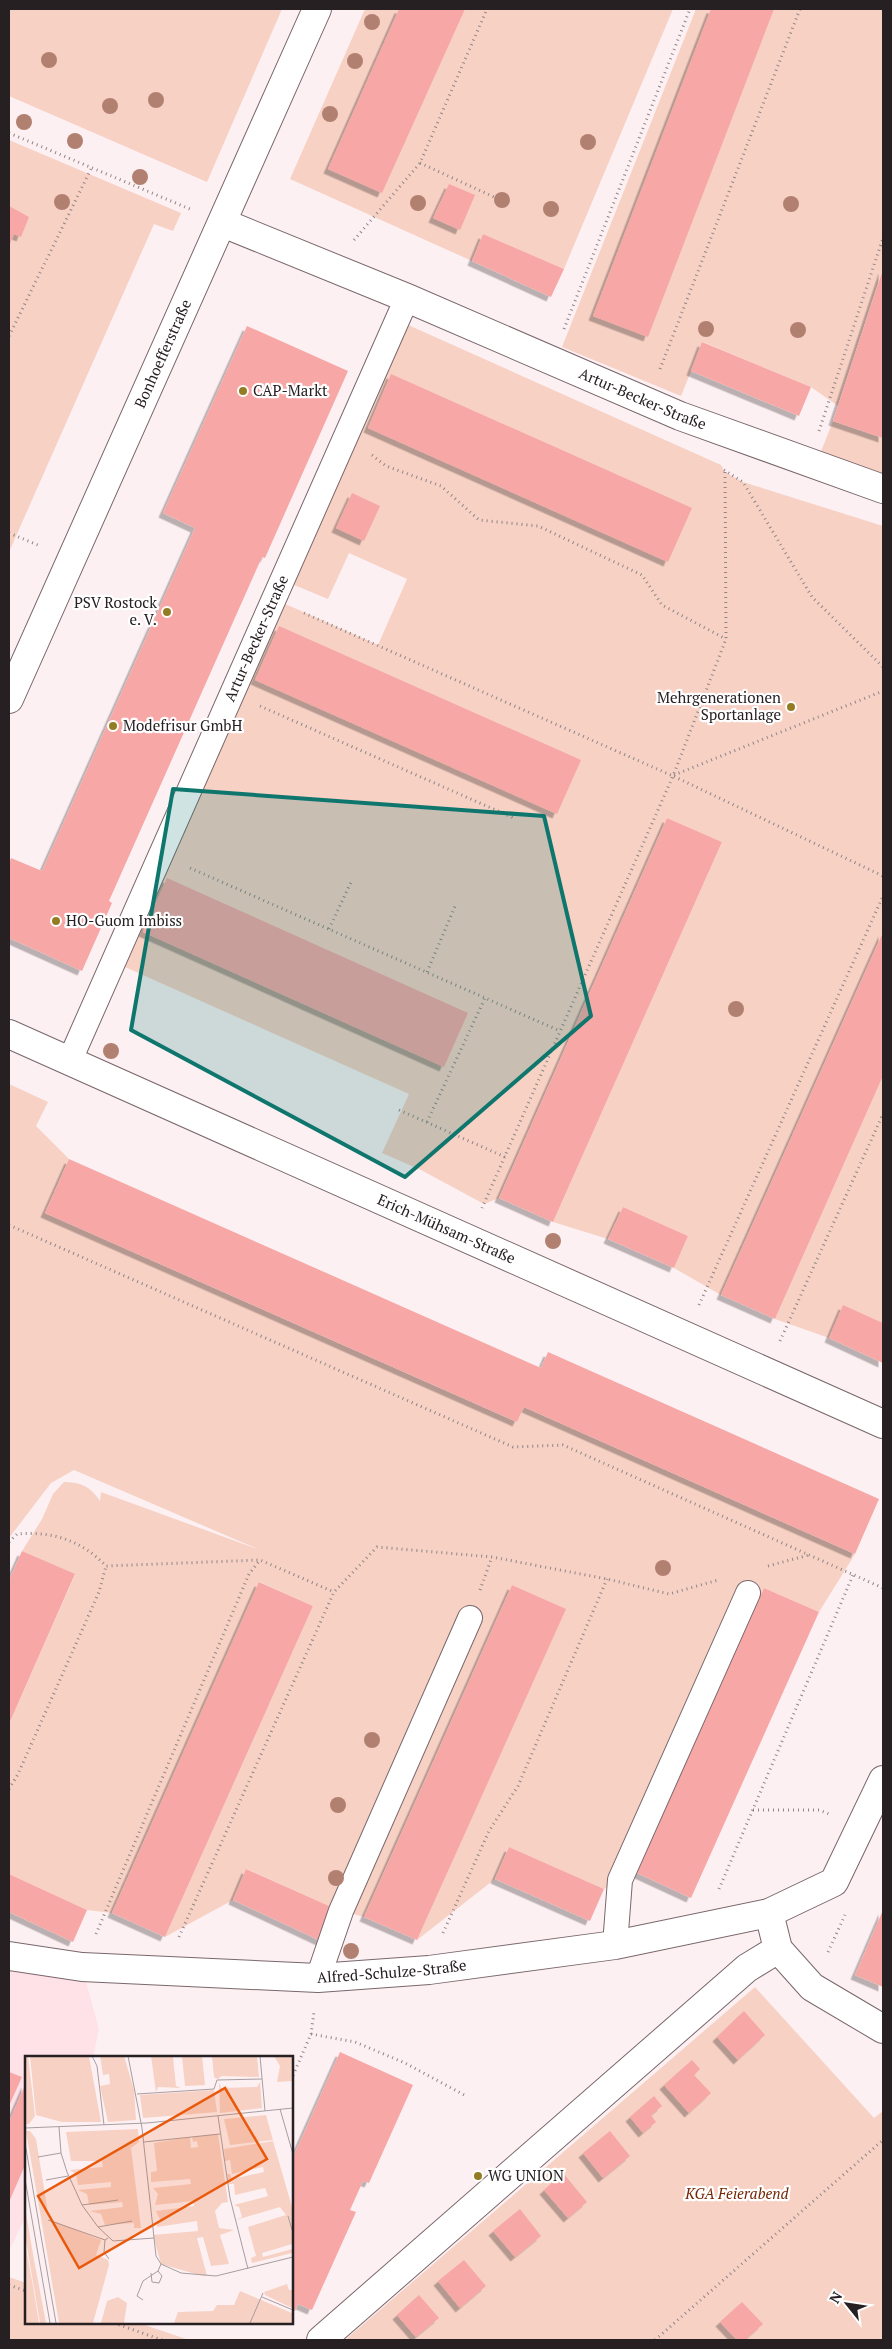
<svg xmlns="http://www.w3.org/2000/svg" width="892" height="2349" viewBox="0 0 892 2349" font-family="'PT Serif',serif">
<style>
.built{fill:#ffe2e8}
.green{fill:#f7d1c4}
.building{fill:#f7a8a6;filter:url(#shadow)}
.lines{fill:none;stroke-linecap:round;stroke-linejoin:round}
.service-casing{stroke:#79676b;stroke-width:26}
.minor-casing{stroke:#79676b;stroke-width:30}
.path{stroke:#908688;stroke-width:3;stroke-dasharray:1 4;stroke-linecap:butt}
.service{stroke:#fff;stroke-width:24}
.minor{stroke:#fff;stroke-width:28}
.tree{fill:#b28070}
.marked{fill:#0f766e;fill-opacity:0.2;stroke:#0f766e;stroke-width:4;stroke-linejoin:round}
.poi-dot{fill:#947c23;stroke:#fff;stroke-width:2}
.labels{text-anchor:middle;stroke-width:4.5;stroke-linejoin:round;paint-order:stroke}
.street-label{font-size:15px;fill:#272022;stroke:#fff}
.poi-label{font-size:15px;fill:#272022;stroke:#fff;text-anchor:start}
.park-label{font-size:15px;font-style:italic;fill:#752504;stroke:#fff}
.inset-road{fill:none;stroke:#a79d9f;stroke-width:1}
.view{fill:#e8590c;fill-opacity:0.15;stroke:#e8590c;stroke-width:2.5}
.inset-edge{fill:none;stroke:#272022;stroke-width:2.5}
</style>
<defs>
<filter id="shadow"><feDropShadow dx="-4.5" dy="4.5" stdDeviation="0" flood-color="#0004"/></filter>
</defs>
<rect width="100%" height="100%" fill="#fdf0f3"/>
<path class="built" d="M9 1956 82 1967 99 2029 93 2058H26V2216L9 2251Z"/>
<g class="green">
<path d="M9 9H282L207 182 9 96Z"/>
<path d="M365 9H673L564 269 483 234 472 261 290 179Z"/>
<path d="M696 9H883V268L838 406 811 387 703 342 681 396 562 347Z"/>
<path d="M9 140 181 213 173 231 154 224 9 552Z"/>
<path d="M397 320 721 465 725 472 743 482 883 526V932L721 1295 674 1268 688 1236 623 1207 608 1239 553 1222 722 842 667 818 499 1198 484 1204 421 1170 382 1153 409 1094 125 967 105 980 274 599 378 645 407 579 349 553 328 599 282 580Z"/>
<path d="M833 421 883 438V476L820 454Z"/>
<path d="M883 1076V1323L844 1306 829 1338 775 1319Z"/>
<path d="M9 1084 48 1102 36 1126 69 1159 45 1213 517 1422 524 1407 855 1554 819 1612 764 1588 637 1873 604 1889 509 1847 495 1879 417 1940 565 1609 512 1585 364 1917 336 1909 247 1869 233 1900 165 1937 313 1606 260 1582 112 1913 87 1910 9 1874V1724L75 1575 22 1551 42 1519 53 1494 64 1482C81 1482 91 1487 100 1501L101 1492 260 1550 74 1470 51 1483 9 1538Z"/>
<path d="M755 1987 874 2118 883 2111V2340H345Z"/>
<path d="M9 2277 26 2283V2323H139L189 2340H9Z"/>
</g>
<g class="building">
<path d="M399 9H465L382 193 328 169Z"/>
<path d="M711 9H774L648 337 593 316Z"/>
<path d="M449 184 475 195 460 230 433 218Z"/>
<path d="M9 206 29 217 21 237 14 234 9 246Z"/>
<path d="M483 234 564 269 551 297 472 261Z"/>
<path d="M883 269V438L833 421Z"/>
<path d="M247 326 348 371 265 558 262 557 109 901 112 903 82 971 9 938V864L11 858 42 871 195 528 163 513Z"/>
<path d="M702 342 811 387 799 416 691 371Z"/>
<path d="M391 374 692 508 668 562 368 428Z"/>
<path d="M352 493 380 506 364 541 336 528Z"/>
<path d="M279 626 581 760 557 814 255 680Z"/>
<path d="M667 818 722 842 553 1222 499 1198Z"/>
<path d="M167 878 468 1013 444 1067 143 932Z"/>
<path d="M883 932V1076L775 1319 721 1295Z"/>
<path d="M69 1159 541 1368 548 1352 879 1499 855 1554 524 1407 517 1422 45 1213Z"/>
<path d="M623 1207 688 1236 674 1268 608 1239Z"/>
<path d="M843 1305 883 1323V1363L829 1338Z"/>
<path d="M22 1551 75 1574 9 1724V1580Z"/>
<path d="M259 1582 313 1606 165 1937 112 1913Z"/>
<path d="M512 1585 566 1609 417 1940 364 1917Z"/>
<path d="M764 1588 819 1612 691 1898 637 1873Z"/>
<path d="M509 1847 604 1889 590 1921 495 1879Z"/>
<path d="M246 1869 336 1909 323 1942 233 1900Z"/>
<path d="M9 1874 87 1910 73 1942 9 1912Z"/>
<path d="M883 1910V1987L855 1975Z"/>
<path d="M744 2011 765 2035 738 2060 717 2037Z"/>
<path d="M340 2052 413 2085 369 2183 363 2181 350 2210 356 2212 312 2310 298 2304 295 2311 291 2310V2162Z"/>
<path d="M692 2060 700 2069 694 2075 711 2093 689 2113 664 2085Z"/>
<path d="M9 2072 22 2077 9 2106Z"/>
<path d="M26 2083V2163L9 2202V2122Z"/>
<path d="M654 2096 662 2106 651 2115 656 2122 643 2133 630 2117Z"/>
<path d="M610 2131 630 2156 603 2178 583 2153Z"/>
<path d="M563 2173 587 2202 568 2218 544 2190Z"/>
<path d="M520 2209 541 2236 515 2257 493 2231Z"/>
<path d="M464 2260 486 2286 460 2308 438 2281Z"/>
<path d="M419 2295 439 2318 416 2337 397 2315Z"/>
<path d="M742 2302 763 2324 745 2340H737L720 2322Z"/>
</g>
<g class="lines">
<g class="service-casing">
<g id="service">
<path id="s1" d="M70 1060 407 298"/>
<path d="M615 1945 620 1880 748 1593"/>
<path d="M318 1978 341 1911 470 1618"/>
</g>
</g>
<g class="minor-casing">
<g id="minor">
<path id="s2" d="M223 223 407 298 680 416 883 489"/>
<path id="s3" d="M9 699 317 9"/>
<path id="s4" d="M9 1034 883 1424"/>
<path d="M778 1949 812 1987 883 2029"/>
<path id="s5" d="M9 1956 82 1967 318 1978 429 1970 615 1945 769 1913 834 1882 883 1780"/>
<path d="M321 2340 747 1968 778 1949 769 1913"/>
</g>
</g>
<g class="path">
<path d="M9 133 190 209"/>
<path d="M420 163 494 197"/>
<path d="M354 240 420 163 487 9"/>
<path d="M564 329 690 9"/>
<path d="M9 336 92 167"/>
<path d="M660 369 800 9"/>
<path d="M819 431 883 238"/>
<path d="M372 455 386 466 441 486 479 520 538 526 642 575 662 605 726 639"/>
<path d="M724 470 743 482 812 597 883 667"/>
<path d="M725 472 726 639 673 776 883 876"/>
<path d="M9 533 40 546"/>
<path d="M304 613 673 776 482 1208"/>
<path d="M260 706 516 819"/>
<path d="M674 775 883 691"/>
<path d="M190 868 560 1031"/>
<path d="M329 929 352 880"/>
<path d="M427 972 456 904"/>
<path d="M399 1110 505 1157"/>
<path d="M427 1122 485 998"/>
<path d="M9 1225 513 1447 563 1445 883 1588"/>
<path d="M699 1305 883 896"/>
<path d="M780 1341 883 1114"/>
<path d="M9 1542 17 1534C52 1531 81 1540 106 1566L260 1560 334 1592"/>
<path d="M768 1566 809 1555"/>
<path d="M480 1590 492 1557"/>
<path d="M9 1789 18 1774 99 1592 106 1566"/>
<path d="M753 1810H819L829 1814"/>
<path d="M719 1889 853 1575"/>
<path d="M443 1933 489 1831 518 1786 607 1579"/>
<path d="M96 1934 249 1574 260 1560"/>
<path d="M179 1937 334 1592 377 1547 492 1557 607 1579 669 1594 718 1580"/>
<path d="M828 1952 845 1915"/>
<path d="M311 2034 355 2042 405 2063 466 2096"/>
<path d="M291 2080 311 2034 314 2012"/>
<path d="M9 2285 26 2291"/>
<path d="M114 2323 162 2340"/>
<path d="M655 2340 883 2140"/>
</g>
<use href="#service" class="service"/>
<use href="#minor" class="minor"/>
</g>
<g class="tree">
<circle cx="372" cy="22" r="8"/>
<circle cx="49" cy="60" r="8"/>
<circle cx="355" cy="61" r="8"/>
<circle cx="156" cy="100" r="8"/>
<circle cx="110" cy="106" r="8"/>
<circle cx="330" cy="114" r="8"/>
<circle cx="24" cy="122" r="8"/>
<circle cx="75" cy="141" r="8"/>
<circle cx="588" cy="142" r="8"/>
<circle cx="140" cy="177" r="8"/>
<circle cx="502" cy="200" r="8"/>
<circle cx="62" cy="202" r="8"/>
<circle cx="418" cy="203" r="8"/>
<circle cx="791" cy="204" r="8"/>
<circle cx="551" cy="209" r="8"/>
<circle cx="706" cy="329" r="8"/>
<circle cx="798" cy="330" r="8"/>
<circle cx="736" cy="1009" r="8"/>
<circle cx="111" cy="1051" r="8"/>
<circle cx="553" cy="1241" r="8"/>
<circle cx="663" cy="1568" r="8"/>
<circle cx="372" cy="1740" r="8"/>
<circle cx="338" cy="1805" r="8"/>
<circle cx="336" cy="1878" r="8"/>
<circle cx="351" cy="1951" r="8"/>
</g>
<path class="marked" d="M173 789 544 816 591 1016 405 1177 131 1030Z"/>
<g class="poi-dot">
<circle cx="243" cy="391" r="5"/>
<circle cx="167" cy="612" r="5"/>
<circle cx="791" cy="707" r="5"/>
<circle cx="113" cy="726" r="5"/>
<circle cx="56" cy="921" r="5"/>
<circle cx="478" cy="2176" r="5"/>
</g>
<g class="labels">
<g class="street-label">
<text dy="5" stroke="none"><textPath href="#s3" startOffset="378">Bonhoefferstraße</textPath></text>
<text dy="5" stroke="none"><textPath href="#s2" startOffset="455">Artur-Becker-Straße</textPath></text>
<text dy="5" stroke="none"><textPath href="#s1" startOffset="461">Artur-Becker-Straße</textPath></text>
<text dy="5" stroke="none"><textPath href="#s4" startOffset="479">Erich-Mühsam-Straße</textPath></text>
<text dy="5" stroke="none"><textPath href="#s5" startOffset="384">Alfred-Schulze-Straße</textPath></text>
</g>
<g class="poi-label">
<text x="253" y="396">CAP-Markt</text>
<text x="157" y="608" text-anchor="end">PSV Rostock<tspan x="157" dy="17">e. V.</tspan></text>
<text x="781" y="703" text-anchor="end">Mehrgenerationen<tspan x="781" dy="17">Sportanlage</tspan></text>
<text x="123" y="731">Modefrisur GmbH</text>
<text x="66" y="926">HO-Guom Imbiss</text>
<text x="488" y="2181">WG UNION</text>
</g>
<g class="park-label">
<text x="737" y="2199">KGA Feierabend</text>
</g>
</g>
<g transform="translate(25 2056)">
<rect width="268" height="268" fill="#fdf0f3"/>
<path d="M0 0H3L10 60 4 68H1L0 65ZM5 0H64L76 66H37L11 59ZM75 0H99L109 34 111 64 83 66 75 30 85 28 84 18 78 19ZM126 0H153L148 1 151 30 156 32 133 31 131 36ZM157 0H177L180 29 160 30ZM187 0H232L234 21 197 20 192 23 189 21ZM249 0H267V25L252 26 255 10ZM194 26 196 32 232 31 235 26 237 52 195 57ZM189 34 192 56 118 62 115 39ZM241 59 248 84 205 89 199 63ZM113 73 114 86 106 92 116 172H109V167L80 169 76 158 65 155 98 151 97 146 64 149 62 138 53 134 86 131V126L53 129 51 118 45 114 78 111 77 105H85H46L41 76ZM1 75H5L11 83 24 163 76 184 71 199 83 204 84 209 68 267H34ZM193 78 203 146 197 147 190 155 194 172 209 174 195 179 204 208 186 210 178 181 172 182 182 220 174 219 136 208 128 179 173 175 172 165 132 171V166H136L131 155 169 150 168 145 130 149 133 138 128 132 166 128 165 123 126 126V116L132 115 129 87 165 81 166 92 173 91 172 85 168 86 167 81ZM248 85 267 151V188L237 197 238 201 267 193V197L227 207 226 202 231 200 223 171 261 159 255 151 211 164 217 161 214 151 209 149 243 140 240 132 210 139 209 128H204L202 118H205L207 123 239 116 238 111 207 118 205 104 200 105 199 93ZM0 151 9 204 21 267H15L0 179ZM0 187 8 230 14 267H0ZM262 228 264 234H267V252L240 239 239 236ZM215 235 267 257V267H149L153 256 188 255 192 249H209ZM93 241 102 247 99 267H76L82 245Z" fill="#f7d1c4"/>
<path class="inset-road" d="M67 0 72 10 79 69M103 0 117 72 131 200 136 208 156 217 191 220 268 201M235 0 240 55M112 38 189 33 192 24 237 23M255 53 268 98M193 60 205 142 223 213M34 71 36 97 42 116 57 149 73 171 88 185 129 182M0 72 122 67 268 52M119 86 195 78M0 87 31 267M13 101 36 97M0 123 25 267M21 124 43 120M57 149 93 144M263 160 268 177M23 164 80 184 83 182M73 171 107 165M80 184 79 196 84 203M126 217 127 226 134 227 137 220 133 215M237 241 268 254M118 244 112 240 118 225 133 215 136 208M225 267 238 237"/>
<path class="view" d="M200 32 242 103 54 212 13 140Z"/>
<rect width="268" height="268" class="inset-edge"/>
</g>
<rect width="892" height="2349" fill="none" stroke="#272022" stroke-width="20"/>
<g transform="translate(847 2304) rotate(300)" stroke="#ffffff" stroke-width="4" paint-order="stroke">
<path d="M0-4L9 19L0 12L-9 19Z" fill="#272022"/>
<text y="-8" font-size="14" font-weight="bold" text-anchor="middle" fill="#272022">N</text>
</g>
</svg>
